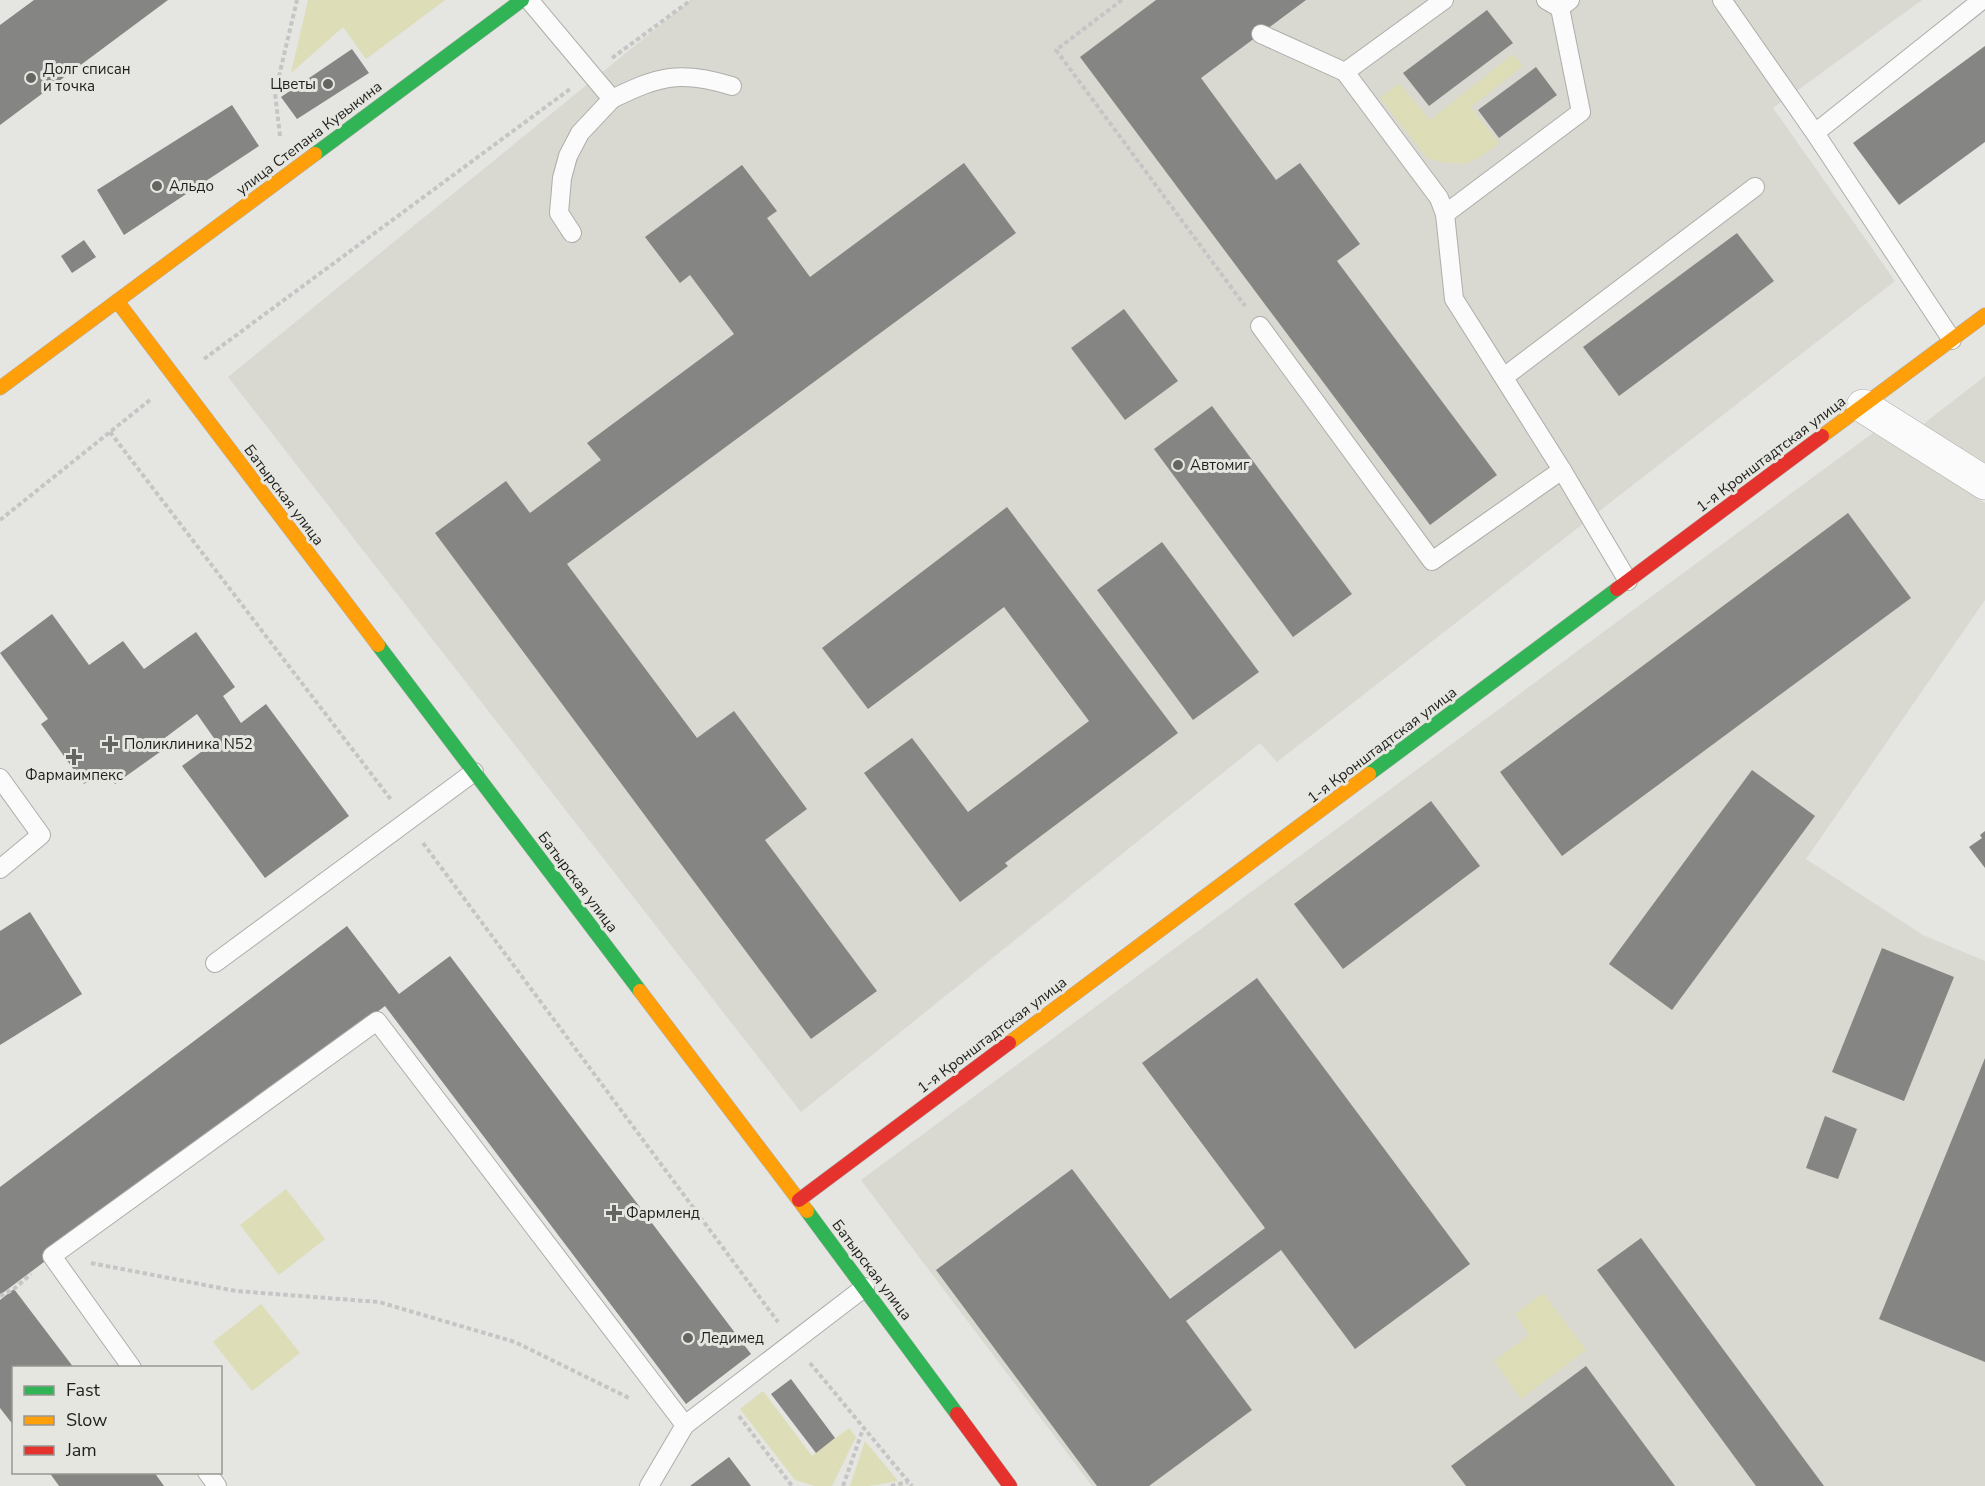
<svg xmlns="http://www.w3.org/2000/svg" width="1985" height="1486" viewBox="0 0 1985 1486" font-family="'Nunito Sans',sans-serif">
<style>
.built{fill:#d9d9d1}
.green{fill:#ddddb7}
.building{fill:#858583}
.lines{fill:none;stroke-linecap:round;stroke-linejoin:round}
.lane-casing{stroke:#adadaa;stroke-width:20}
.street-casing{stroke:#adadaa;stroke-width:34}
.fast-casing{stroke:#adadaa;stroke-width:15}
.slow-casing{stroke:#adadaa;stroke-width:15}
.jam-casing{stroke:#adadaa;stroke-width:15}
.path{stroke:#c5c5c5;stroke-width:4;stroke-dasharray:4.5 3;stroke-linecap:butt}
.lane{stroke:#fbfbfb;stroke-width:18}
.street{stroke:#fbfbfb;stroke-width:33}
.fast{stroke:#30b455;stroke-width:14}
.slow{stroke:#ff9f0a;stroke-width:14}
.jam{stroke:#e5322d;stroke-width:14}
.poi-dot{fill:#646461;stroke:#e6e6e1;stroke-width:2}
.labels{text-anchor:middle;stroke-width:6;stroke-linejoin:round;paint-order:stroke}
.poi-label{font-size:15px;fill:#1e1e1c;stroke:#e6e6e1;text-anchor:start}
.street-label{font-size:15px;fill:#1e1e1c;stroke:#e6e6e1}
</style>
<rect width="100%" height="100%" fill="#e5e5e2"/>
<g class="built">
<path d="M691 0H1922L1773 108 1895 281 1277 762 1260 743 801 1112 228 377Z"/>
<path d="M1985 376V477L1912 433Z"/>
<path d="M1873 433 1985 503V600L1806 859 1923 935 1985 961V1486H1092L861 1180Z"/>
</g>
<g class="green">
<path d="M308 0H445L366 59 343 27 291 73Z"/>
<path d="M1513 54 1523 66 1471 107 1499 143 1482 156 1466 164 1440 162 1427 158 1380 98 1399 83 1430 120Z"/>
<path d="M286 1189 325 1239 279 1275 240 1225Z"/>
<path d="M1543 1293 1586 1350 1521 1399 1494 1361 1529 1335 1515 1314Z"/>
<path d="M261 1304 300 1353 252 1391 213 1342Z"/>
<path d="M763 1391 812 1456 849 1428 856 1437 832 1486H815L795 1480 740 1409Z"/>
<path d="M865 1441 898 1481 869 1486H850Z"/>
</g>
<g class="building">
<path d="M34 0H168L0 125V25Z"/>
<path d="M1156 0H1306L1201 78 1276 180 1300 163 1360 244 1337 261 1497 475 1430 525 1080 57Z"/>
<path d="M1487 10 1513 43 1429 106 1403 73Z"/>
<path d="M1985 46V142L1899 205 1853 143Z"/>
<path d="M352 49 369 73 297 119 281 97Z"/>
<path d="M1536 67 1557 95 1499 138 1478 110Z"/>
<path d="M232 105 259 146 124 235 97 190Z"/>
<path d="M964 163 1016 233 567 564 697 738 734 711 807 809 765 840 877 991 811 1039 435 533 506 481 530 513 601 460 587 443 734 334 690 275 680 283 645 237 742 165 777 211 767 218 810 277Z"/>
<path d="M1737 233 1774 281 1619 396 1583 347Z"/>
<path d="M84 240 96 257 72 273 61 256Z"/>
<path d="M1124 309 1178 381 1125 420 1071 348Z"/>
<path d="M1212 406 1352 594 1293 637 1154 449Z"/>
<path d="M1007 507 1178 733 1005 863 1008 866 960 902 864 773 912 738 968 812 1089 721 1004 607 868 709 822 648Z"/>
<path d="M1848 513 1911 598 1562 856 1500 772Z"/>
<path d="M1162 542 1259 672 1193 720 1097 590Z"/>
<path d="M52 614 89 665 123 641 144 669 196 632 235 687 223 696 241 723 266 704 349 816 265 878 182 766 216 741 197 714 162 740 167 747 115 784 105 770 84 784 41 724 48 719 0 653Z"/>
<path d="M1752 770 1815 816 1672 1010 1609 964Z"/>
<path d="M1431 801 1480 866 1343 969 1294 904Z"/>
<path d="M1985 831V868L1969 847 1982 838 1980 835Z"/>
<path d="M30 912 82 994 0 1045V931Z"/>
<path d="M347 926 399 994 450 956 751 1354 686 1404 385 1006 0 1295V1187Z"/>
<path d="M1882 948 1954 977 1904 1101 1832 1072Z"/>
<path d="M1257 978 1470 1264 1355 1349 1281 1250 1186 1321 1252 1410 1149 1486H1097L936 1270 1072 1169 1170 1299 1265 1228 1142 1063Z"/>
<path d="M1985 1058V1362L1879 1319Z"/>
<path d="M1825 1116 1857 1129 1838 1179 1806 1168Z"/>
<path d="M1641 1238 1824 1486H1756L1597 1270Z"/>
<path d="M14 1289 74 1368H14V1426L0 1408V1300Z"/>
<path d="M1586 1366 1675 1486H1466L1451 1466Z"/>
<path d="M791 1379 835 1438 816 1453 771 1394Z"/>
<path d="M729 1457 751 1486H690Z"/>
<path d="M49 1472H154L164 1486H59Z"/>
</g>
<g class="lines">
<g class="lane-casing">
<g id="lane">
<path d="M529 0 612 99 580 133 568 156 562 178 559 213 572 233"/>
<path d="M1546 0 1560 8 1570 0"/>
<path d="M1722 0 1815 133 1952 340"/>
<path d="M1261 34 1345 72 1439 198 1445 214 1454 299 1562 470 1628 581"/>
<path d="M1345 72 1444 0"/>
<path d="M612 99C659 76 680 70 732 86"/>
<path d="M1815 133 1982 0"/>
<path d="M1445 214 1581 112 1560 8"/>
<path d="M1260 326 1432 561 1562 470"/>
<path d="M1504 377 1755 187"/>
<path d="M0 778 41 835 0 869"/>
<path d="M215 963 474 772"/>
<path d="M132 1368 52 1256 377 1021 685 1425 865 1287"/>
<path d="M207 1472 217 1486"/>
<path d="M649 1486 685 1425"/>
</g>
</g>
<g class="street-casing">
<path id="street" d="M1863 406 1985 483"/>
</g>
<g class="fast-casing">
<g id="fast">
<path d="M315 154 522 0"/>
<path d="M378 645 640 991"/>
<path d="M1369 774 1617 589"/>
<path d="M807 1211 957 1414"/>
</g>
</g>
<g class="slow-casing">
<g id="slow">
<path d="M117 301 378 645"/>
<path d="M0 388 315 154"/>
<path d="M1822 436 1985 315"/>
<path d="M640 991 807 1211"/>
<path d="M1009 1043 1369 774"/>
</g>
</g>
<g class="jam-casing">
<g id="jam">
<path d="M1617 589 1822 436"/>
<path d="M799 1200 1009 1043"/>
<path d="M957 1414 1010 1486"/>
</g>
</g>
<g class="path">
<path d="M1122 0 1056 50 1245 306"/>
<path d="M612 58 691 0"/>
<path d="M280 136 275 93 297 0"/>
<path d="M204 359 570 89"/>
<path d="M110 432 392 801"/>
<path d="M0 520 150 400"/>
<path d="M423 843 778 1322"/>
<path d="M91 1263 236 1291 379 1302 515 1342 629 1398"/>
<path d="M0 1296 14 1289 31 1274"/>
<path d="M810 1363 912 1486"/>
<path d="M739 1416 792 1486"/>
<path d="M843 1486 863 1429"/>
<path d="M891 1486 908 1482"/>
</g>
<use href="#lane" class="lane"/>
<use href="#street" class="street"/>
<use href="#fast" class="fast"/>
<use href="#slow" class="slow"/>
<use href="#jam" class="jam"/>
</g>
<g class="poi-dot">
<circle cx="31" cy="78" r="6"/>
<circle cx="328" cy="84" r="6"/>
<circle cx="157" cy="186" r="6"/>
<circle cx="1178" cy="465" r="6"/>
<path d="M107 735h6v6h6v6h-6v6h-6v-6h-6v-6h6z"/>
<path d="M71 748h6v6h6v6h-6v6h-6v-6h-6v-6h6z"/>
<path d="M611 1204h6v6h6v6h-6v6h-6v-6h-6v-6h6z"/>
<circle cx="688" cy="1338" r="6"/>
</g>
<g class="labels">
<g class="poi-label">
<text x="43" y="74">Долг списан<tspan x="43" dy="17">и точка</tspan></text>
<text x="316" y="89" text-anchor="end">Цветы</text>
<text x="169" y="191">Альдо</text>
<text x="1190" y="470">Автомиг</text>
<text x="124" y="749">Поликлиника N52</text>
<text x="74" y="780" text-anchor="middle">Фармаимпекс</text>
<text x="626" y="1218">Фармленд</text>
<text x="700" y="1343">Ледимед</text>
</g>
<g class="street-label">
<text transform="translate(309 138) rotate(-37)" y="5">улица Степана Кувыкина</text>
<text transform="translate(1771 454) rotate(-37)" y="5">1-я Кронштадтская улица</text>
<text transform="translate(284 495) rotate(53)" y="5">Батырская улица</text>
<text transform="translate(1382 745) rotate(-37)" y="5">1-я Кронштадтская улица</text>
<text transform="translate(578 882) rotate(53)" y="5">Батырская улица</text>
<text transform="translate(992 1035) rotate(-37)" y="5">1-я Кронштадтская улица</text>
<text transform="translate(872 1270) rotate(53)" y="5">Батырская улица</text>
</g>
</g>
<rect x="12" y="1366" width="210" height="108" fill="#e6e6e1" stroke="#969692" stroke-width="1.5"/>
<rect x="24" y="1386" width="30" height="9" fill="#30b455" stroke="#969692" stroke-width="1.5"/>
<text x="66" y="1396" font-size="18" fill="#1e1e1c">Fast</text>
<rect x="24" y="1416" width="30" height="9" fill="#ff9f0a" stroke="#969692" stroke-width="1.5"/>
<text x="66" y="1426" font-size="18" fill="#1e1e1c">Slow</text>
<rect x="24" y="1446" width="30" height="9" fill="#e5322d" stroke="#969692" stroke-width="1.5"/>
<text x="66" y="1456" font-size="18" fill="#1e1e1c">Jam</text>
</svg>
